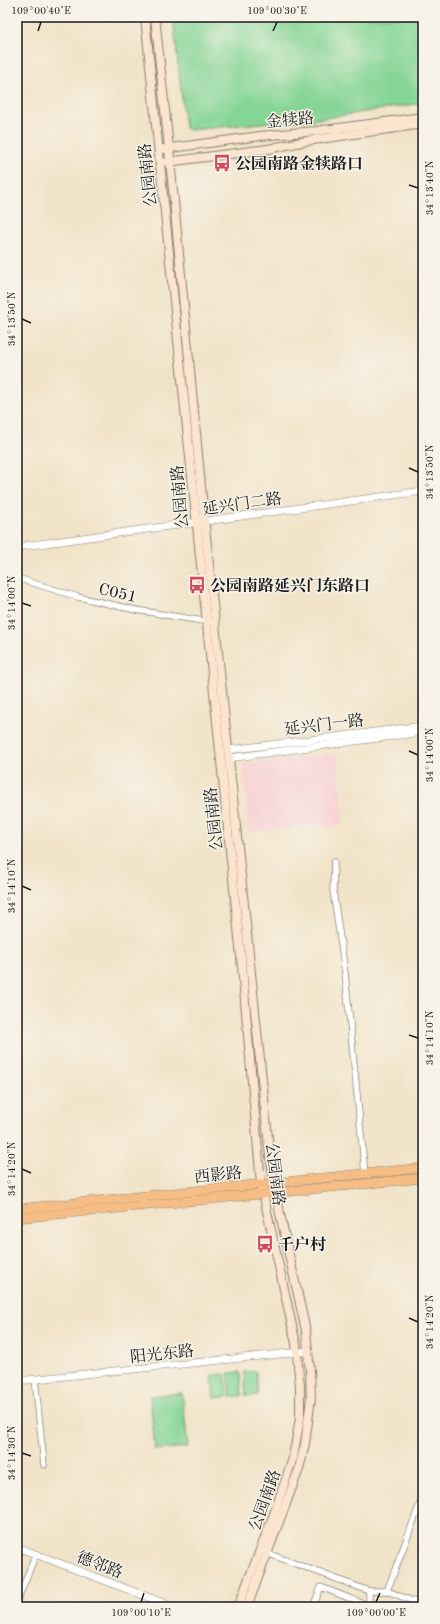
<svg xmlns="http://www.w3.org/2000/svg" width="440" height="1624" viewBox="0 0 440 1624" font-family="'Old Standard TT','Noto Serif SC',serif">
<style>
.built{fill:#f7cfd3}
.green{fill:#85d595;stroke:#507858}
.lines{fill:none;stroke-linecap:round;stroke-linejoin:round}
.minor-casing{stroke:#868072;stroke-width:7}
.tertiary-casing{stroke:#868072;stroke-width:8}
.secondary-casing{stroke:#868072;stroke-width:10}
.primary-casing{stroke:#868072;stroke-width:10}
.minor{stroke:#fff;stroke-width:5.5}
.tertiary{stroke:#fff;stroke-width:7}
.secondary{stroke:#fbe5cf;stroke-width:8}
.primary{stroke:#f6be86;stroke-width:9}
.ticks{fill:none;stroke:#1c1c1c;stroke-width:1.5}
.labels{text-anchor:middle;stroke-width:3;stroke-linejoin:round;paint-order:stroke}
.street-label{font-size:16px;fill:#1c1c1c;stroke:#f7f3e8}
.poi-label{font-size:16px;font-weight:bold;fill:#1c1c1c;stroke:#f7f3e8;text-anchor:start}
.neatline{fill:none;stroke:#1c1c1c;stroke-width:1.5}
.ticks-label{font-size:10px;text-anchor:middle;fill:#1c1c1c}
</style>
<rect width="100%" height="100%" fill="#f7f3e8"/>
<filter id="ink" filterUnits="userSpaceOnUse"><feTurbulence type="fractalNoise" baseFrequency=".025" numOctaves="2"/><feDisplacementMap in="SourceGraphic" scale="8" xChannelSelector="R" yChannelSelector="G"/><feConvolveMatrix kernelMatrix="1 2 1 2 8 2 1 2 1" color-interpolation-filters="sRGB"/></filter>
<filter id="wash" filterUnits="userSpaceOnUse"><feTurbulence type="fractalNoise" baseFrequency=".012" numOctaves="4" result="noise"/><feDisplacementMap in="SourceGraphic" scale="16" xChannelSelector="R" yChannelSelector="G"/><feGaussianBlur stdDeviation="0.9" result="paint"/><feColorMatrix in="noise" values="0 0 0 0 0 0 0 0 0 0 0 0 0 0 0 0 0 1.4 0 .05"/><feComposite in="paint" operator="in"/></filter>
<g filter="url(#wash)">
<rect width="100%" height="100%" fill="#f1e3c8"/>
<path class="built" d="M337 754 344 824 249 832 243 763Z"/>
<g class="green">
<path d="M173 17H423V103L312 120 271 122 191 130 185 128Z"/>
<path d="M256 1371 258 1395 246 1396 244 1372Z"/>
<path d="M240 1372 242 1396 230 1397 228 1373Z"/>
<path d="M225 1374 227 1397 214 1398 212 1375Z"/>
<path d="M182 1393 188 1447 155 1450 150 1396Z"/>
</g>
</g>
<g filter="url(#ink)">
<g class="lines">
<g class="minor-casing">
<g id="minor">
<path d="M17 578 78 597 136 610 209 622"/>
<path d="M334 862 333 890 345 973 365 1174"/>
<path d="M35 1379 44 1465"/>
<path d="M264 1552 369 1591H387L423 1605"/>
<path d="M387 1591 423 1496"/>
<path d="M17 1601 36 1554"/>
<path d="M313 1607 321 1587 369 1606"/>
<path d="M369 1607V1591"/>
</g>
</g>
<g class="tertiary-casing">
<g id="tertiary">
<path d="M17 547 423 491"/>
<path d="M228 750 423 726"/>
<path d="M229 758 423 732"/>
<path d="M17 1381 309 1351"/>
<path d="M17 1547 174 1607"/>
</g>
</g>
<g class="secondary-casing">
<g id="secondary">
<path d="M145 17 242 967 261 1184 296 1344 300 1386V1418L293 1458 274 1514 238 1607"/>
<path d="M155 17 169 148 202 497 270 1157 280 1214 306 1331 310 1371 311 1398 305 1444 299 1469 247 1607"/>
<path d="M164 149 260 136 316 131 423 117"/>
<path d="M167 162 268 149 306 141 423 124"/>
</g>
</g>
<g class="primary-casing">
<g id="primary">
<path d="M17 1209 423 1168"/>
<path d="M17 1218 423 1178"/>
</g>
</g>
<use href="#minor" class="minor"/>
<use href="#tertiary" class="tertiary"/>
<use href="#secondary" class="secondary"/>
<use href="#primary" class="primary"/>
</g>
</g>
<path class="ticks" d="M38 31 41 22M273 31 277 22M409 185 418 188M22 319 31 323M409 468 418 472M22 603 31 606M409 751 418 755M22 886 31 890M409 1035 418 1038M22 1169 31 1173M409 1318 418 1322M22 1453 31 1456M141 1602 144 1593M376 1602 380 1593"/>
<defs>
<g id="bus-bare" transform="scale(1.38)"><path d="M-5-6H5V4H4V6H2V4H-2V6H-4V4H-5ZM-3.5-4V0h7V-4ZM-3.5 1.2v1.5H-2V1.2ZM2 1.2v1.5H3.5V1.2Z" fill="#d1495b" stroke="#f7f3e8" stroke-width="2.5" paint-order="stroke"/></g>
</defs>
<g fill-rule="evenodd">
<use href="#bus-bare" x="222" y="163"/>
<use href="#bus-bare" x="197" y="585"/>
<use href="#bus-bare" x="265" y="1244"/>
</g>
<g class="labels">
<g class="street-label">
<text transform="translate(290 119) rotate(-5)" y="6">金犊路</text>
<text transform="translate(147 175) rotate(-96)" y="6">公园南路</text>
<text transform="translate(179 497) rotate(-95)" y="6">公园南路</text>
<text transform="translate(242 503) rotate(-8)" y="6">延兴门二路</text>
<text transform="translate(118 592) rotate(13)" y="6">C051</text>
<text transform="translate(324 724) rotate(-7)" y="6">延兴门一路</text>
<text transform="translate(213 819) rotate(-96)" y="6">公园南路</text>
<text transform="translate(218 1174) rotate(-6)" y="6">西影路</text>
<text transform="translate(276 1174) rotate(83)" y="6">公园南路</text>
<text transform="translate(162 1353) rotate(-6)" y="6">阳光东路</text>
<text transform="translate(264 1500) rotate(-70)" y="6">公园南路</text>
<text transform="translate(100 1564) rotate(21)" y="6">德邻路</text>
</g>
<g class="poi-label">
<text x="235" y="169">公园南路金犊路口</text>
<text x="210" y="591">公园南路延兴门东路口</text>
<text x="278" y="1250">千户村</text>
</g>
</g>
<rect width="440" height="1624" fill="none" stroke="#f7f3e8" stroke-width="44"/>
<rect x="22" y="22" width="396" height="1580" class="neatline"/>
<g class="ticks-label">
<text x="41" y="14">109°00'40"E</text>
<text x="277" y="14">109°00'30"E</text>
<text transform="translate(429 188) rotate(-90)" y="4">34°13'40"N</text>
<text transform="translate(11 319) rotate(-90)" y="4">34°13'50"N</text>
<text transform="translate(429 472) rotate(-90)" y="4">34°13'50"N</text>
<text transform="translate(11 603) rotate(-90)" y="4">34°14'00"N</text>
<text transform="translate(429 755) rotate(-90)" y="4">34°14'00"N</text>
<text transform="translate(11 886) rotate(-90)" y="4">34°14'10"N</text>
<text transform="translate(429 1038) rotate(-90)" y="4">34°14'10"N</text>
<text transform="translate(11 1169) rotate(-90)" y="4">34°14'20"N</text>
<text transform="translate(429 1322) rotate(-90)" y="4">34°14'20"N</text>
<text transform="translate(11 1453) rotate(-90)" y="4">34°14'30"N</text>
<text x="141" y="1616">109°00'10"E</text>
<text x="376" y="1616">109°00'00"E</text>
</g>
</svg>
